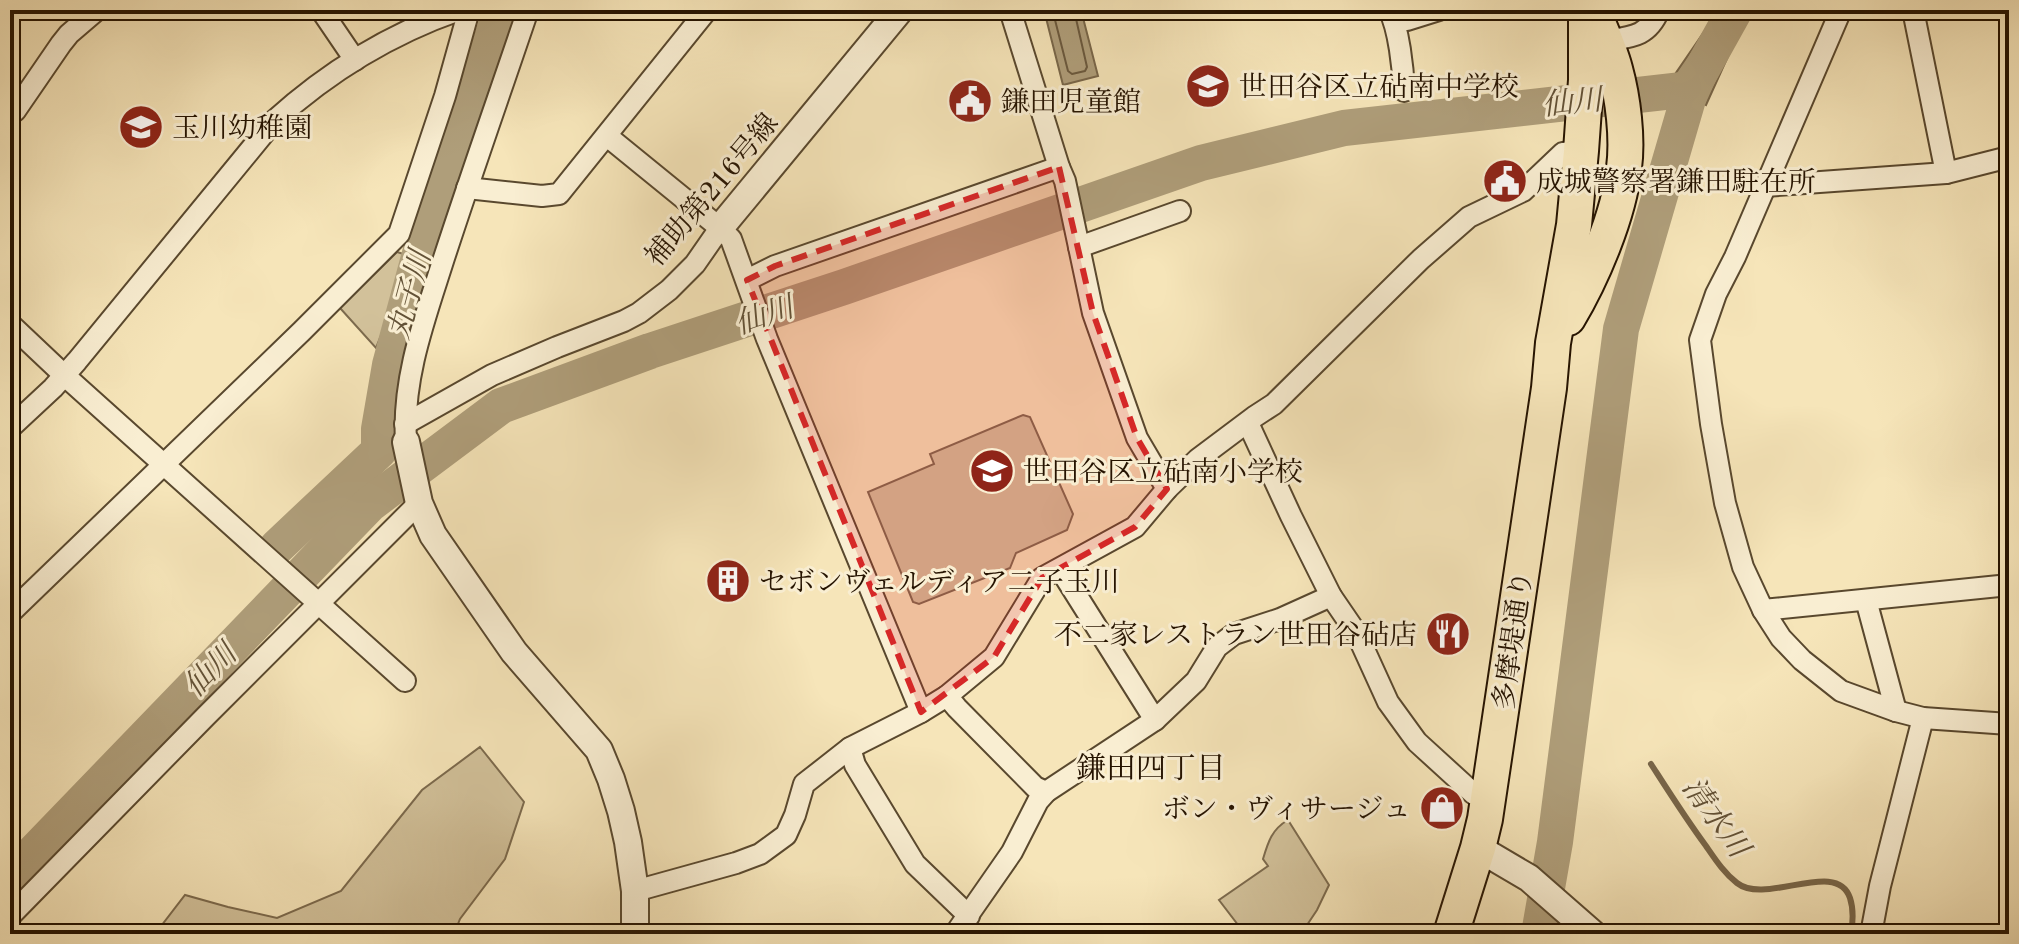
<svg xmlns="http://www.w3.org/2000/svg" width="2019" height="944" viewBox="0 0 2019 944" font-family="'Old Standard TT','Noto Serif JP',serif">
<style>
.green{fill:#d2c19a;stroke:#7c6a4d;stroke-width:2}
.water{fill:#af9e7a;stroke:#786649;stroke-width:2}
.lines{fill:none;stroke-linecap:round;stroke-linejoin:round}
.shore{stroke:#6a583d;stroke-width:2}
.stream{stroke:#786649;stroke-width:6}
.river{stroke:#af9e7a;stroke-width:36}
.minor-casing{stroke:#59482e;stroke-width:24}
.tertiary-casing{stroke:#59482e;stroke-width:30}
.primary-casing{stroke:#251300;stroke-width:38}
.minor{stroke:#f9eed2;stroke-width:20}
.tertiary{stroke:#f9eed2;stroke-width:26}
.primary{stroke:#f6e5b9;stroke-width:34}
.marked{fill:#d62828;fill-opacity:0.2;stroke:#d62828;stroke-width:6;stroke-dasharray:16 10;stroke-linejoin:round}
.labels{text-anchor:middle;stroke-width:6;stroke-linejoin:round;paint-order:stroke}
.poi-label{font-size:28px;fill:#251300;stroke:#f9eed2;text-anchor:start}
.street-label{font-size:28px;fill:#251300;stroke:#f9eed2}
.water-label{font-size:30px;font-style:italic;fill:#635237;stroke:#f9eed2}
.neighbourhood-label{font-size:30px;fill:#251300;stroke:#f9eed2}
</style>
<rect width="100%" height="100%" fill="#f6e5b9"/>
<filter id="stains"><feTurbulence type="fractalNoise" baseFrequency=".0025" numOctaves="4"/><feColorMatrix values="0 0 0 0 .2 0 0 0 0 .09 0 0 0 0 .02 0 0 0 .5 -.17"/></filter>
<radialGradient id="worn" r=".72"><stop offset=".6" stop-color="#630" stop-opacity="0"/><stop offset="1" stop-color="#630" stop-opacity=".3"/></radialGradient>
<g class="green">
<path d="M397 252 413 257 376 348 340 308Z"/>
<path d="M1023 415 1030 417 1073 514 1067 530 1016 553 1010 568 919 604 913 602 868 492 934 464 930 454Z"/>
<path d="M480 747 524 802 505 859 460 919 454 934H155L185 895 228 907 277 918 341 891 422 790Z"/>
<path d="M1288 820 1329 885 1317 910 1301 934H1245L1219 900 1268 866 1263 859C1268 842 1272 829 1288 820Z"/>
</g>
<g class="water">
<path d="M1060 10H1081L1098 76 1063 85 1045 14Z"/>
<path d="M1719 10H1749L1706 105 1669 83Z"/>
</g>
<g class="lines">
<g class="shore">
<path d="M1054 10V16L1068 71 1072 74 1085 71 1087 67 1074 10"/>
<path d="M1726 10 1723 21 1683 78 1684 82 1699 91 1704 89 1740 10"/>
</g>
<path class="stream" d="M1651 764C1669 792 1686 819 1706 846 1715 859 1724 873 1737 883 1766 906 1837 858 1850 898 1854 910 1853 922 1851 934"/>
<g class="river">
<path d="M277 547 379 451V429L390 365 425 235 446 169 477 84 501 10"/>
<path d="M10 877 370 504 501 406 650 351 844 287 1201 163 1344 128 1691 89"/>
<path d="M1539 934 1555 842 1621 329 1691 89 1735 10"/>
</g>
<g class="minor-casing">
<g id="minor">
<path d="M321 10 355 60"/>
<path d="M1010 10 1059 167 1065 181 1093 313 1137 438 1167 489"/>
<path d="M1389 10C1399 29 1403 68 1404 91"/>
<path d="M1841 10 1735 257 1716 294 1700 340 1711 424 1725 503 1743 567 1763 610 1781 638 1802 660 1841 691 1896 711 1923 718 2009 724"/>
<path d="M1913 10 1946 173"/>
<path d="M1395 19 1407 20 1439 10"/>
<path d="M1605 41C1631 37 1648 37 1659 10"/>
<path d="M15 111 61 44 69 34 97 10"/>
<path d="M607 136 720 228 731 239 767 339 921 712"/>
<path d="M1765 186 1946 173 2009 157"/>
<path d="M467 188 542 196 559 194 707 10"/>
<path d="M1079 247 1180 211"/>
<path d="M747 280 775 266 1059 167"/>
<path d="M10 324 64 375 405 681"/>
<path d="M1248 423 1291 516 1331 596 1357 634 1388 702 1417 742 1474 794 1488 797"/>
<path d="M405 424 492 375 557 347 624 321 639 313 669 290 695 264 720 228"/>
<path d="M10 428 53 388 77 361 274 121C328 72 390 34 459 10"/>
<path d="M406 442C402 378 425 318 444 258 471 175 500 93 528 10"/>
<path d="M1060 569 1155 720"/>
<path d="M1866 600 1896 711"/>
<path d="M1763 610 2009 585"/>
<path d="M10 613 302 331 399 234 445 96 469 10"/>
<path d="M947 696 957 708 1035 787 1046 792"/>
<path d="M850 748 855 765 915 864 969 916"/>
<path d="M635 891 736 863 760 854 786 835 795 815 804 784 850 748 921 712 947 696 994 657 1042 578 1135 527 1167 489 1198 459 1254 417 1274 404 1421 259 1469 217 1523 191 1563 153 1581 151"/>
<path d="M10 916 205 717 419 503"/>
<path d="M955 934 1012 852 1038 801 1046 792 1155 720 1196 681 1217 647 1234 634 1280 619 1331 596"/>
<path d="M1871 934 1880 886 1923 718"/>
</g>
</g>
<g class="tertiary-casing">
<g id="tertiary">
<path d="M720 228 900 10"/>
<path d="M406 442 419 503 433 535 514 652 599 750 611 779 621 811 628 842 635 891V934"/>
<path d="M1478 848 1529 878 1593 934"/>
</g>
</g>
<g class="primary-casing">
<g id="primary">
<path d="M1568 318C1592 278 1619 215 1624 168 1628 138 1623 98 1615 69 1610 50 1601 30 1593 11"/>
<path d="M1451 934 1478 848 1485 819 1549 388 1553 343 1574 225 1581 151 1586 80V10"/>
</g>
</g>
<use href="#minor" class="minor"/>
<use href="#tertiary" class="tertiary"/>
<use href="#primary" class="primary"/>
</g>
<path class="marked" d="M1059 167 1093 313 1137 438 1167 489 1135 527 1042 578 994 657 921 712 747 280 775 266Z"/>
<defs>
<g id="school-disc" transform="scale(2.3)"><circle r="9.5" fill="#8f2418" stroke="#f9eed2"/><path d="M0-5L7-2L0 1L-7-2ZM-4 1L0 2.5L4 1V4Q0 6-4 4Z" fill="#fff"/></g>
<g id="civic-disc" transform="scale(2.3)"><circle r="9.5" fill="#8f2418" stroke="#f9eed2"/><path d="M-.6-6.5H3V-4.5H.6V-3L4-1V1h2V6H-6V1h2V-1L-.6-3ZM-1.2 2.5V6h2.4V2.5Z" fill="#fff"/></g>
<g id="building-disc" transform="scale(2.3)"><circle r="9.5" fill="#8f2418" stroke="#f9eed2"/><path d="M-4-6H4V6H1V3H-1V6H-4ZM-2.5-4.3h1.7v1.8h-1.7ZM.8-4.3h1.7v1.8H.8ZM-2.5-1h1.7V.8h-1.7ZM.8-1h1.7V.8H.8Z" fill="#fff"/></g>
<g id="restaurant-disc" transform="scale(2.3)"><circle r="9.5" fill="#8f2418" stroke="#f9eed2"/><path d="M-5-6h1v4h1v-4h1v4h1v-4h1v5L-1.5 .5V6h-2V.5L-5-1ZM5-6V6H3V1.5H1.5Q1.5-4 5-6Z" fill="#fff"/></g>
<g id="shop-disc" transform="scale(2.3)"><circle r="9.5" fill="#8f2418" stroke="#f9eed2"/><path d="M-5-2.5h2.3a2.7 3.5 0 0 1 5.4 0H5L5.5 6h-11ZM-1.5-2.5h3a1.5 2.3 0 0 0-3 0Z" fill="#fff"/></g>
</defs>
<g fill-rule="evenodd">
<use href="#school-disc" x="1208" y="86"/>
<use href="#civic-disc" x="970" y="101"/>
<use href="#school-disc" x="141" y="127"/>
<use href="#civic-disc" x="1505" y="181"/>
<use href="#school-disc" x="992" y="471"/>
<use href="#building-disc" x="728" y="581"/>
<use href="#restaurant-disc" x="1448" y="634"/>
<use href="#shop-disc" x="1442" y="808"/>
</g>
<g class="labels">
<g class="poi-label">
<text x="1239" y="96">世田谷区立砧南中学校</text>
<text x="1001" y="111">鎌田児童館</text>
<text x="172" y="137">玉川幼稚園</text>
<text x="1536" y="191">成城警察署鎌田駐在所</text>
<text x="1023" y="481">世田谷区立砧南小学校</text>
<text x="759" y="591">セボンヴェルディア二子玉川</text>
<text x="1417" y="644" text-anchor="end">不二家レストラン世田谷砧店</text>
<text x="1411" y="818" text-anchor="end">ボン・ヴィサージュ</text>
</g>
<g class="street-label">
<text transform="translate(711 189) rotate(-50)" y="10">補助第216号線</text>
<text transform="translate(1512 640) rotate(-82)" y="10">多摩堤通り</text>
</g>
<g class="water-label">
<text transform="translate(1572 102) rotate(-6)" y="10">仙川</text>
<text transform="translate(409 295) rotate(-75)" y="10">丸子川</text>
<text transform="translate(764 315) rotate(-19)" y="10">仙川</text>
<text transform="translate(210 670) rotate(-46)" y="10">仙川</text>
<text transform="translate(1716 817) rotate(54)" y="10">清水川</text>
</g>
<g class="neighbourhood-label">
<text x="1151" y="778">鎌田四丁目</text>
</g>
</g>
<rect width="2019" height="944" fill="none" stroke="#f6e5b9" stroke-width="40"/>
<rect x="12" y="12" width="1995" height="920" fill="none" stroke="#251300" stroke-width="4"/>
<rect x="20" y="20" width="1979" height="904" fill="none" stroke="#251300" stroke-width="2"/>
<rect width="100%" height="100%" filter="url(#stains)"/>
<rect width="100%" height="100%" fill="url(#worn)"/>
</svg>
